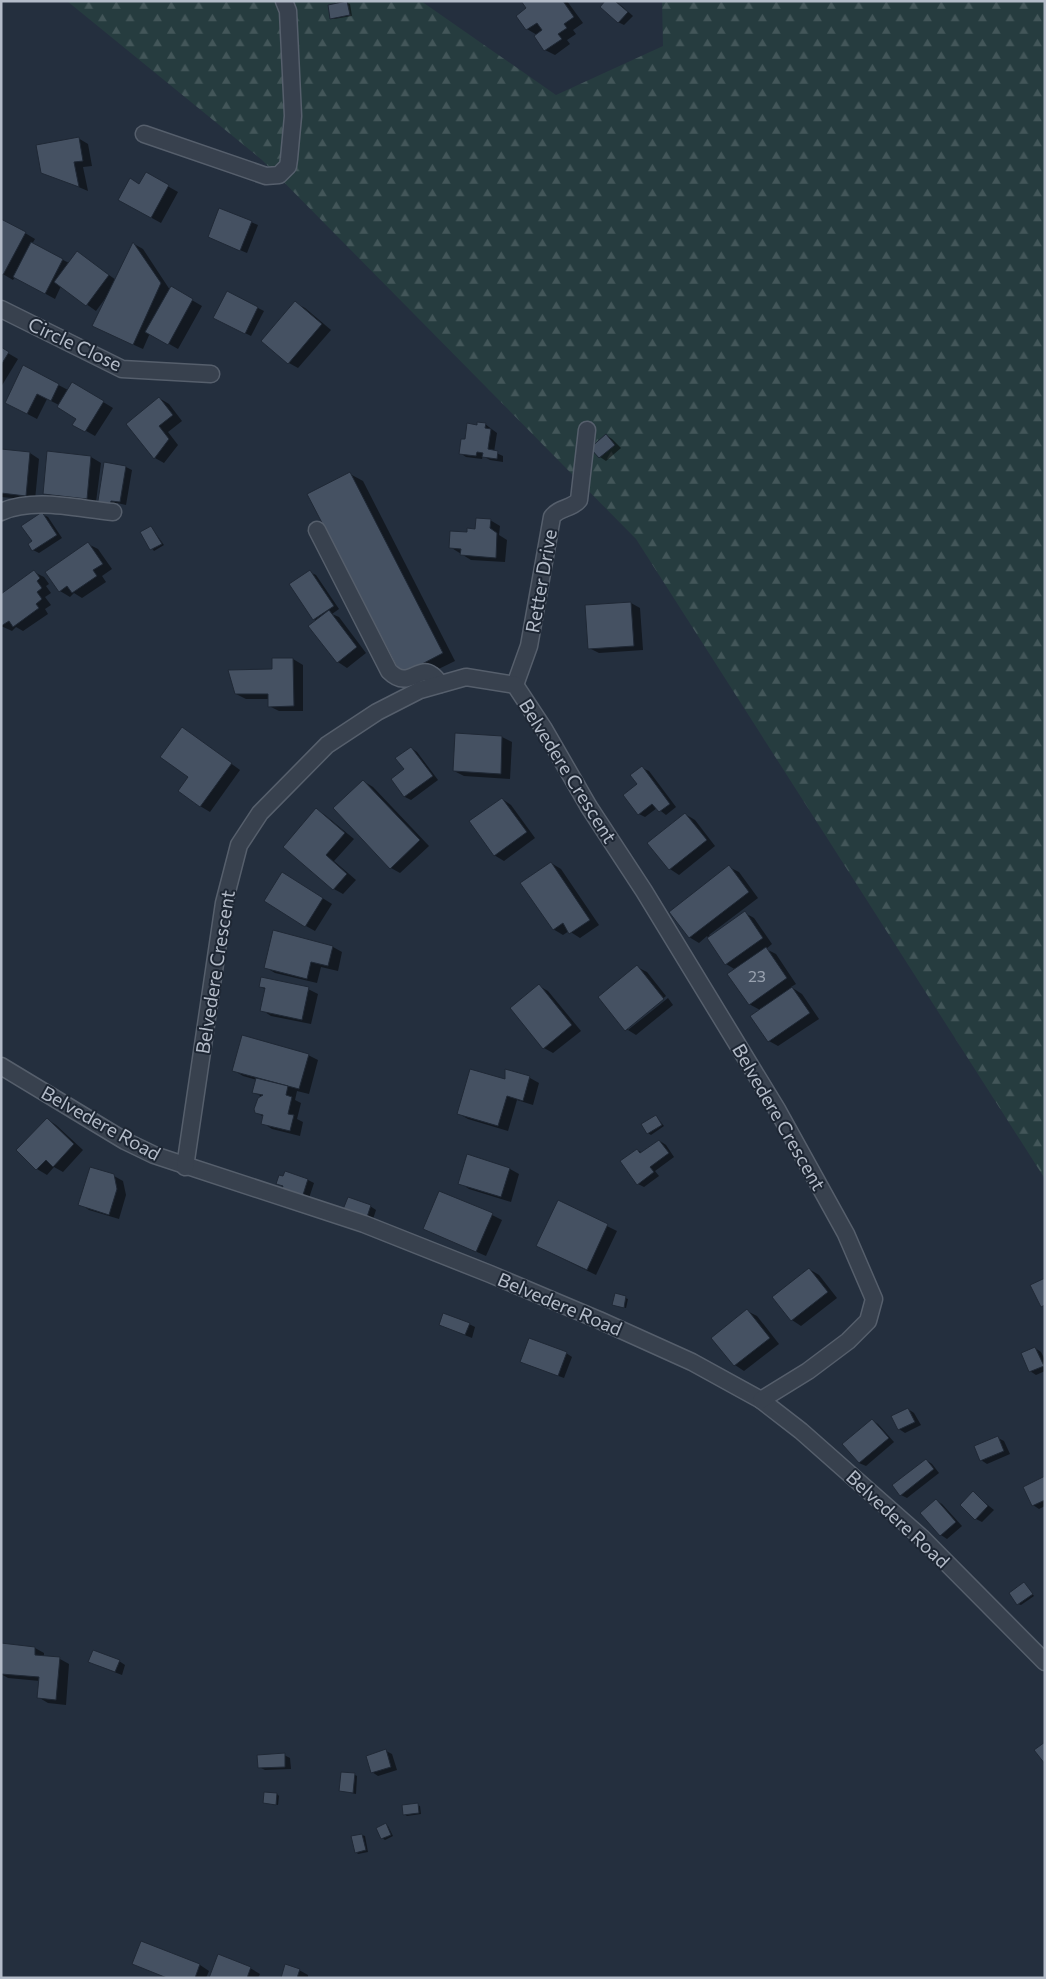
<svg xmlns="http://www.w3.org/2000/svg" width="1046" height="1979" viewBox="0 0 1046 1979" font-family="Commissioner,sans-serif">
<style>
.forest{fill:url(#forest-firs)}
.shadow{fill:#0007}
.building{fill:#455162;stroke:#1f2835}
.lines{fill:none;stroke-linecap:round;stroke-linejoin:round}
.minor-casing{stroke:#565f6c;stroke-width:19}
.minor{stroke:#38414e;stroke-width:16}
.labels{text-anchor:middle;stroke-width:4;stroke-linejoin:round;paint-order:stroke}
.number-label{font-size:16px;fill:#98a1af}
.street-label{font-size:19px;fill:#b4bcc9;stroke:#1d2633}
</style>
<defs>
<pattern id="forest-firs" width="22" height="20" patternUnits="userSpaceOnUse" patternTransform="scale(1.25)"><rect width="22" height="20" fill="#263c3f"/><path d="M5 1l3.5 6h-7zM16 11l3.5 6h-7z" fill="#435659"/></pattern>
</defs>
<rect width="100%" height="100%" fill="#242f3e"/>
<path class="forest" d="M67 1H421L556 95 663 46 662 1H1045V1179L636 539 262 160Z"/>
<g class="shadow">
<path d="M522 1H567L583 23 573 30 576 34 567 40 570 44 555 55 545 50 537 35 527 29V9Z"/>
<path d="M607 1H616L633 16 624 25 618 22Z"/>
<path d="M347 3 350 4 352 16 334 19 331 18Z"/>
<path d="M78 138 88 144 92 166 83 167 88 191 43 172Z"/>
<path d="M146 174 178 192 161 223 119 200 140 186Z"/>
<path d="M251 222 258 225 247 253 209 237Z"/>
<path d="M25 233 35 239 32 244 69 263 77 252 116 280 134 244 143 249 170 290 171 288 202 306 178 349 150 333 143 349 103 331 107 296 96 311 61 286 55 299 15 277 13 280 1 273Z"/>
<path d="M295 303 305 308 331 330 298 368 289 363Z"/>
<path d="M258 308 264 311 251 336 221 321Z"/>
<path d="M1 349 18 359 1 387Z"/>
<path d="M24 367 68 390 72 383 113 408 95 436 74 424 78 418 59 405 47 399 37 419 16 408Z"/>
<path d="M159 398 169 404 182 421 168 432 178 445 164 463 155 458 128 424Z"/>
<path d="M485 424 497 433 494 452 503 456V462L490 460 483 456 482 459 466 457 460 453 466 441 478 426Z"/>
<path d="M606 435 612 439 621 448 606 461 600 457 592 448Z"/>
<path d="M1 451 30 453 39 459 35 500 1 497Z"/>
<path d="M48 452 91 457 101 463 96 502 99 503 126 467 132 470 126 505 117 503 115 511 53 498 44 493Z"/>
<path d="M350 474 363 481 455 661 414 681Z"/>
<path d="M42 514 48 517 62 538 39 553 33 550Z"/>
<path d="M490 520 500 526 499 535 507 540 505 562 471 560 450 547Z"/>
<path d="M151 527 164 545 154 551 141 533Z"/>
<path d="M88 544 98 549 112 569 102 576 106 582 82 598 74 593 70 597 60 591Z"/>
<path d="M34 572 44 577 49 584 46 586 51 593 45 597 51 605 45 609 48 614 23 631 16 627 12 631 1 626V595Z"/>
<path d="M310 572 316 575 339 609 332 614 339 617 366 653 347 668 338 662 310 626 317 621 314 619Z"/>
<path d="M631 603 640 608 643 650 599 653 589 648Z"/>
<path d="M293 659 303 665V711H279L269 706V699H246L236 694Z"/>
<path d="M182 728 240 770 210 812 200 806Z"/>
<path d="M456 734 502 737 512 742 510 779 464 776 454 771Z"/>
<path d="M411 748 417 752 438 780 411 800 405 797 392 779 405 770Z"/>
<path d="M642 768 649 771 676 807 666 815 657 808 645 817 639 814V784Z"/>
<path d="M363 781 373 787 429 846 400 873 391 868Z"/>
<path d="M502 799 511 805 535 838 504 861 494 855Z"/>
<path d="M316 809 325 815 354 839 334 861 356 880 343 894 334 889 284 846Z"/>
<path d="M685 814 695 820 715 846 679 875 670 869Z"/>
<path d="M551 863 561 869 599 925 580 938 569 931 563 935 553 929Z"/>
<path d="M729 867 739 872 758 898 709 935 710 937 745 913 754 918 772 944 766 949 776 954 796 984 791 987 802 994 819 1019 778 1046 769 1041 760 1010 749 1004 736 970 726 964 707 936 699 943 689 937Z"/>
<path d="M292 879 332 904 315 931 306 926Z"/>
<path d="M274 932 333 947 342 952 338 971 321 967 317 983 275 973 265 967Z"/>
<path d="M637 967 647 972 666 996 628 1027V1030H626Z"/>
<path d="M260 986 308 989 318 994 311 1024 271 1016 262 1010 266 990Z"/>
<path d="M539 986 548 991 581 1031 553 1053 544 1048Z"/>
<path d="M668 998 673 1005 636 1035 628 1030Z"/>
<path d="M308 1055 318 1060 309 1094 297 1091 295 1100 301 1103 297 1119 303 1122 300 1136 272 1129 263 1123 264 1117 257 1113 262 1097 254 1092 257 1080 243 1076 233 1070Z"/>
<path d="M506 1071 530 1078 539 1083 533 1105 517 1100 508 1131 468 1119 459 1114 506 1081Z"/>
<path d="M656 1116 664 1126 651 1135 648 1133Z"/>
<path d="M47 1119 56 1125 83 1150 63 1172 54 1167 47 1175 37 1169 17 1150Z"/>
<path d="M660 1141 666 1145 674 1157 655 1171 659 1176 644 1187 638 1184 637 1150 643 1153Z"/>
<path d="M468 1156 510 1169 519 1174 511 1202 469 1189 460 1183Z"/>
<path d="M114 1176 123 1181 126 1195 119 1219 89 1210 80 1204Z"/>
<path d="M308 1180 314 1183 308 1201 278 1184Z"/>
<path d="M558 1202 617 1231 596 1275 547 1251Z"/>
<path d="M370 1206 376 1210 370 1228 348 1220Z"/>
<path d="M492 1215 502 1220 486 1256 425 1229Z"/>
<path d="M809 1269 819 1275 837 1298 801 1326 792 1320 774 1297Z"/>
<path d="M616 1295 628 1299 626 1308 616 1306Z"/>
<path d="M747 1311 757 1316 779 1344 744 1371 735 1365Z"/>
<path d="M469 1324 475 1327 472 1338 440 1325Z"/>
<path d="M1035 1348 1041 1352 1045 1360V1371L1036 1375 1030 1371Z"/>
<path d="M566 1353 572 1357 564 1378 528 1365Z"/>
<path d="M908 1409 914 1413 921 1425 905 1433 899 1429 893 1417Z"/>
<path d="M872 1420 878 1424 894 1442 866 1466 859 1463Z"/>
<path d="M998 1438 1004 1441 1010 1454 987 1464 981 1460Z"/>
<path d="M926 1460 932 1464 939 1473 907 1498 901 1495Z"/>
<path d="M1045 1478V1506L1039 1509 1033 1505Z"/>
<path d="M973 1493 994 1510 982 1522 976 1519Z"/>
<path d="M936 1500 942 1504 962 1526 947 1539 941 1535 922 1513Z"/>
<path d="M1024 1584 1034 1596 1021 1605 1018 1604Z"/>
<path d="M1 1645 35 1648 44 1653V1657L60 1659 69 1664 66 1705 48 1703 38 1697 40 1681 8 1678 1 1674Z"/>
<path d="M119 1661 125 1665 122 1675 96 1665Z"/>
<path d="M386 1751 392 1754 397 1770 378 1776 372 1772Z"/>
<path d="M284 1755 290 1758 291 1769 265 1770 259 1767Z"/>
<path d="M355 1775 357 1776 356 1794 341 1791Z"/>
<path d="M277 1794 279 1796 278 1805 264 1803Z"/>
<path d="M417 1805 420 1806 421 1814 407 1816 404 1814Z"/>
<path d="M386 1825 388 1826 393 1836 385 1840 382 1838Z"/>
<path d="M362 1835 365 1836 368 1852 358 1854 356 1852Z"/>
<path d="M134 1963 200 1965 209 1971 206 1978H166Z"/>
<path d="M250 1968 260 1974 258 1978H210Z"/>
<path d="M299 1970 308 1975V1978H282Z"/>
</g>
<g class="building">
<path d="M347 1 350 15 330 19 328 5Z"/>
<path d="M521 1H563L574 17 564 24 567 28 558 34 562 39 544 51 534 36 542 30 537 23 526 30 516 16 526 8Z"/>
<path d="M605 1H615L628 12 618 23 600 7Z"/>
<path d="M79 137 83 161 74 162 79 187 41 173 36 145Z"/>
<path d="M146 172 169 185 151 218 118 200 130 178 139 184Z"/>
<path d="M219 208 252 221 240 251 208 237Z"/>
<path d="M1 219 26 232 3 275 1 274Z"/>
<path d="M31 242 63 259 45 294 13 277Z"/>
<path d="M133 242 161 283 133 345 92 326Z"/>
<path d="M77 251 109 275 86 306 54 282Z"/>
<path d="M171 286 193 299 168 345 145 332Z"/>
<path d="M227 291 258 307 245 334 213 318Z"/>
<path d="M295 301 322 324 288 364 261 341Z"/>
<path d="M1 347 9 352 1 365Z"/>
<path d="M23 365 59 384 51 401 37 394 27 414 5 403Z"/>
<path d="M72 382 104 401 85 432 72 425 76 419 57 407Z"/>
<path d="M159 397 173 415 159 426 169 439 154 459 126 424Z"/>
<path d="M477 422 486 423 485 428 491 429 488 449 498 451 497 459 482 457 483 453 477 452 476 456 459 454 461 439H465L467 423 477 425Z"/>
<path d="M606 434 615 445 599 458 590 448Z"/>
<path d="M1 449 30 452 26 496 1 493Z"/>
<path d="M47 451 91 456 87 499 43 494Z"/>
<path d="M104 462 126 466 120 502 111 501 109 509 97 507Z"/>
<path d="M350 472 443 653 401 675 307 494Z"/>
<path d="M42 512 57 535 32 551 28 544 32 541 21 526Z"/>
<path d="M476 518 491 519 490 528 497 533 496 558 460 555 461 549 449 548 450 531 467 532V528L475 529Z"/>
<path d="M151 526 162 544 150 550 140 532Z"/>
<path d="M88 542 103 564 93 570 97 576 72 593 67 586 59 592 45 572Z"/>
<path d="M34 570 40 578 37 581 42 588 37 592 42 599 36 604 39 608 13 627 9 621 1 626V594Z"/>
<path d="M310 570 334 606 313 620 289 584Z"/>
<path d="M631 602 634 646 588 649 585 605Z"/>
<path d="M329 610 357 647 337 663 308 626Z"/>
<path d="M272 658H293L294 706 268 707V694H235L228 670 272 669Z"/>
<path d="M182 727 232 763 200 807 178 791 188 777 160 757Z"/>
<path d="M455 733 502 736 501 774 453 771Z"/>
<path d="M411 747 433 776 404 797 391 779 404 769 395 758Z"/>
<path d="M642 766 670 804 659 812 652 804 638 815 623 795 637 784 630 775Z"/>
<path d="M363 780 420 840 390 869 333 808Z"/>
<path d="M502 798 527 832 494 856 469 821Z"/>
<path d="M316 808 345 833 326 855 347 874 333 890 283 847Z"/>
<path d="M685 813 707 840 669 870 647 843Z"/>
<path d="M551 862 590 920 569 934 563 923 553 930 520 883Z"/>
<path d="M729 865 749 892 689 938 669 912Z"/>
<path d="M282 872 323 898 305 927 264 901Z"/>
<path d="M745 911 763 938 725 965 707 938Z"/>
<path d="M273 930 333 946 328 966 311 962 307 979 264 968Z"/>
<path d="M766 947 787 978 749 1005 727 974Z"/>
<path d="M637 965 664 999 625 1031 598 997Z"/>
<path d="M261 977 309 987 302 1020 260 1011 265 988 259 987Z"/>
<path d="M539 984 572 1025 543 1049 510 1008Z"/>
<path d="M792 987 810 1013 768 1042 750 1016Z"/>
<path d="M242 1035 309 1054 299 1089 232 1071Z"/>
<path d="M470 1069 505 1079V1069L530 1076 523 1101 507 1096 498 1126 457 1114Z"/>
<path d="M256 1078 288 1086 286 1095 292 1097 288 1114 294 1115 290 1131 261 1124 263 1115 255 1113 254 1109 258 1098 263 1095 252 1093Z"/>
<path d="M656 1115 662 1125 647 1134 641 1124Z"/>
<path d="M47 1118 74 1144 53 1167 46 1160 36 1170 16 1150Z"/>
<path d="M659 1140 669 1153 650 1167 654 1172 637 1185 620 1161 637 1149 640 1153Z"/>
<path d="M467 1154 510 1168 501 1197 458 1184Z"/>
<path d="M90 1167 114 1174 117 1189 109 1215 78 1205Z"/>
<path d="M285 1171 308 1179 302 1198 281 1192 283 1186 276 1184 279 1175 283 1176Z"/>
<path d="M439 1191 493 1213 476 1252 423 1229Z"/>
<path d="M348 1197 371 1205 364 1226 340 1217Z"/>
<path d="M558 1200 608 1224 587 1270 536 1246Z"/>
<path d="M809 1268 828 1292 791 1321 772 1297Z"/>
<path d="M1045 1278V1305L1041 1307 1030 1285Z"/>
<path d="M615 1293 626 1296 624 1308 612 1305Z"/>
<path d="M747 1309 770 1338 734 1366 711 1338Z"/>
<path d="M443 1313 470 1323 465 1335 439 1325Z"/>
<path d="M529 1338 567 1352 558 1376 520 1362Z"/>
<path d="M1035 1347 1044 1366 1029 1372 1021 1353Z"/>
<path d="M908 1408 915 1422 898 1430 891 1416Z"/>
<path d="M872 1419 889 1438 859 1463 842 1444Z"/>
<path d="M998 1436 1004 1451 980 1461 974 1446Z"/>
<path d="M926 1459 934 1469 900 1496 892 1485Z"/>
<path d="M1045 1476V1500L1032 1506 1023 1487Z"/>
<path d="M973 1491 988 1506 975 1520 960 1505Z"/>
<path d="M936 1499 956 1522 940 1536 920 1513Z"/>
<path d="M1024 1582 1033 1594 1017 1605 1009 1593Z"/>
<path d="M1 1643 35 1647V1655L60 1657 56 1700 37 1698 39 1677 1 1674Z"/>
<path d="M93 1650 120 1660 115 1672 88 1662Z"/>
<path d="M1045 1742V1764L1034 1750Z"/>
<path d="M386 1749 391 1767 371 1773 366 1756Z"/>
<path d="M285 1753V1767L258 1768 257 1755Z"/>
<path d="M341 1772 355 1773 353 1793 339 1791Z"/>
<path d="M264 1792 277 1793 276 1805 263 1803Z"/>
<path d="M418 1803 419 1813 403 1815 402 1805Z"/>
<path d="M386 1823 391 1835 381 1839 376 1828Z"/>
<path d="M362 1834 366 1850 355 1853 351 1836Z"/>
<path d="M141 1941 200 1964 195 1978H167L132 1964Z"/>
<path d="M218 1954 251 1967 247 1978H209Z"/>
<path d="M285 1964 300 1969 297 1978H281Z"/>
</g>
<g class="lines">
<g class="minor-casing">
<g id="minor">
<path d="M144 134 266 176 279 175 288 166 289 159 293 116 288 11 284 1"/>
<path d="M1 309 122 369 211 374"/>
<path d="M1 512C35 497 78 509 113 512"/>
<path d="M317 530 389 671C409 691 418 664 432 675 435 677 438 681 440 684"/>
<path d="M515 685 529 646 552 517C559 507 572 509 579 500L587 430"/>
<path d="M1 1066 125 1141 154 1155 364 1224 490 1274 599 1320 692 1362 761 1400 801 1431 921 1537 1045 1662"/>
<path d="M185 1167 224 903 239 845 260 813 327 745 377 712 420 690 466 677 515 685 544 729 589 807 644 891 778 1111 846 1234 874 1299 868 1321 848 1341 808 1371 761 1400"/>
</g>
</g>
<use href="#minor" class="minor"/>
</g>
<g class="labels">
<g class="number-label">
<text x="757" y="982">23</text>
</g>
<g class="street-label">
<text transform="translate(75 344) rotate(25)" y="7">Circle Close</text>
<text transform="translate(541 581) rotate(-80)" y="7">Retter Drive</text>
<text transform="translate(568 771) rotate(58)" y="7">Belvedere Crescent</text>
<text transform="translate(215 972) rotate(-81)" y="7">Belvedere Crescent</text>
<text transform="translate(779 1117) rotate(60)" y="7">Belvedere Crescent</text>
<text transform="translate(101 1123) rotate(29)" y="7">Belvedere Road</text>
<text transform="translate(560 1304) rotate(23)" y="7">Belvedere Road</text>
<text transform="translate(898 1519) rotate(43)" y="7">Belvedere Road</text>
</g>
</g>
<rect width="1046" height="1979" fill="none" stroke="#b4bcc9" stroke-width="5"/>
</svg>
